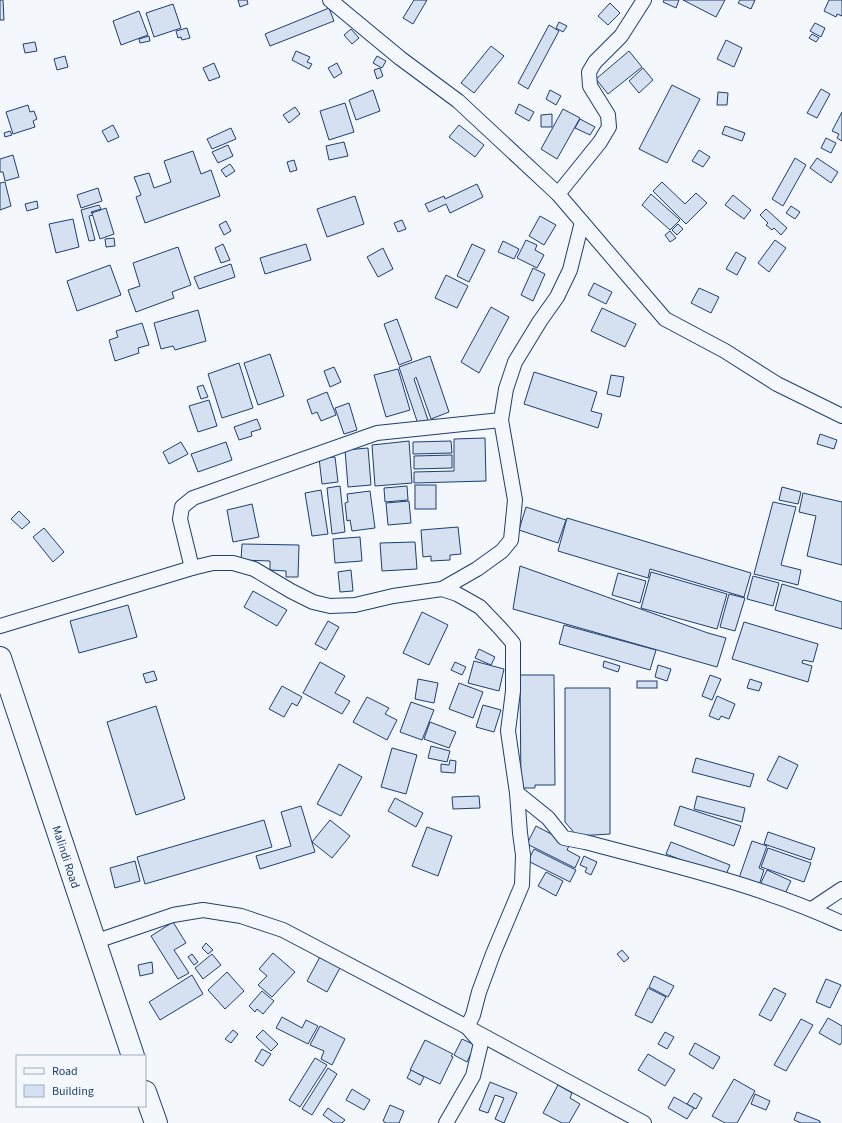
<svg xmlns="http://www.w3.org/2000/svg" width="842" height="1123" viewBox="0 0 842 1123" font-family="'Source Sans 3',sans-serif">
<style>
.building{fill:#d5e0f0;stroke:#1d3f73}
.lines{fill:none;stroke-linecap:round;stroke-linejoin:round}
.street-casing{stroke:#1d3f73;stroke-width:16}
.highway-casing{stroke:#1d3f73;stroke-width:24}
.street{stroke:#f4f7fb;stroke-width:14}
.highway{stroke:#f4f7fb;stroke-width:22}
.labels{text-anchor:middle;stroke-width:3;stroke-linejoin:round;paint-order:stroke}
.street-label{font-size:12px;fill:#1d3f73;stroke:#f4f7fb}
</style>
<rect width="100%" height="100%" fill="#f4f7fb"/>
<g class="building">
<path d="M0 0H3L4 20H0Z"/>
<path d="M238 0H247L248 4 240 7Z"/>
<path d="M414 0H427L413 24 403 18Z"/>
<path d="M664 0H679L676 8 663 2Z"/>
<path d="M683 0H725L716 17Z"/>
<path d="M740 0H755L751 9 738 3Z"/>
<path d="M829 0H842V16L837 14 836 17 824 11Z"/>
<path d="M610 3 620 13 608 25 598 16Z"/>
<path d="M173 4 181 28 154 37 146 13Z"/>
<path d="M329 8 334 21 270 46 265 34Z"/>
<path d="M139 11 148 35 121 45 113 21Z"/>
<path d="M559 22 567 26 563 32 556 28Z"/>
<path d="M815 23 825 28 821 37 810 31Z"/>
<path d="M549 25 559 31 528 89 518 83Z"/>
<path d="M187 28 190 38 182 40 181 37 178 38 176 31Z"/>
<path d="M351 29 359 38 352 44 344 35Z"/>
<path d="M812 34 819 38 816 42 809 38Z"/>
<path d="M149 36 150 41 140 43 139 39Z"/>
<path d="M726 40 742 48 734 67 717 59Z"/>
<path d="M35 42 37 51 25 53 23 44Z"/>
<path d="M491 46 504 56 474 93 461 83Z"/>
<path d="M296 51 310 57 307 62 312 64 309 69 292 60Z"/>
<path d="M629 51 642 67 608 94 596 79Z"/>
<path d="M65 56 68 67 57 70 54 59Z"/>
<path d="M377 56 386 61 382 68 373 63Z"/>
<path d="M214 63 220 77 209 81 203 68Z"/>
<path d="M337 63 342 73 334 78 328 68Z"/>
<path d="M380 68 383 76 377 79 374 70Z"/>
<path d="M643 68 653 80 639 93 629 81Z"/>
<path d="M672 85 700 99 667 163 639 149Z"/>
<path d="M821 89 830 94 817 118 807 113Z"/>
<path d="M373 90 380 111 356 120 349 100Z"/>
<path d="M550 90 561 96 556 105 546 99Z"/>
<path d="M718 92 728 93 727 105H717Z"/>
<path d="M345 103 354 132 329 140 320 111Z"/>
<path d="M519 104 534 112 529 121 515 113Z"/>
<path d="M28 105 30 112 34 111 37 119 33 121 35 127 13 134 6 112Z"/>
<path d="M295 107 300 114 289 123 283 115Z"/>
<path d="M563 109 580 118 557 159 541 149Z"/>
<path d="M842 112V141L837 138 839 134 832 131Z"/>
<path d="M552 114V127H541V115Z"/>
<path d="M580 119 595 127 590 135 575 128Z"/>
<path d="M113 125 119 137 108 142 102 131Z"/>
<path d="M459 125 484 145 475 157 449 137Z"/>
<path d="M725 126 745 133 742 141 722 134Z"/>
<path d="M231 128 236 139 212 149 207 139Z"/>
<path d="M10 131 12 135 5 137 4 133Z"/>
<path d="M826 138 836 143 831 153 821 148Z"/>
<path d="M344 142 348 156 329 160 326 146Z"/>
<path d="M228 145 233 156 218 163 212 152Z"/>
<path d="M699 150 710 157 703 167 692 161Z"/>
<path d="M193 151 201 174 211 170 220 196 145 223 136 197 141 195 134 177 149 173 154 188 171 182 164 161Z"/>
<path d="M13 155 19 177 5 181 3 172H0V159Z"/>
<path d="M795 158 806 165 783 206 772 199Z"/>
<path d="M817 158 838 172 831 183 810 168Z"/>
<path d="M294 160 297 170 290 172 287 162Z"/>
<path d="M230 164 235 171 226 177 221 170Z"/>
<path d="M5 182 11 206 0 210V183Z"/>
<path d="M662 182 685 204 696 193 707 203 686 224 653 191Z"/>
<path d="M477 184 483 197 450 213 446 204 429 212 425 204 444 196 445 199Z"/>
<path d="M98 188 102 201 81 208 77 195Z"/>
<path d="M651 194 680 220 670 230 642 205Z"/>
<path d="M733 195 751 210 744 219 725 205Z"/>
<path d="M355 196 364 224 327 237 317 209Z"/>
<path d="M37 201 38 208 27 211 25 204Z"/>
<path d="M99 205 101 209 91 212 93 215 89 216 95 240 89 241 81 210Z"/>
<path d="M791 206 800 212 795 219 786 213Z"/>
<path d="M106 208 114 234 100 239 92 213Z"/>
<path d="M766 209 787 228 781 235 774 228 772 230 766 225 768 223 760 215Z"/>
<path d="M540 216 556 225 544 245 529 236Z"/>
<path d="M73 219 79 247 56 253 49 224Z"/>
<path d="M402 220 406 229 398 232 394 223Z"/>
<path d="M226 221 231 231 224 235 219 225Z"/>
<path d="M678 224 683 229 677 235 672 230Z"/>
<path d="M670 231 676 238 670 242 665 235Z"/>
<path d="M114 238 115 246 106 247 105 239Z"/>
<path d="M526 240 537 245 535 250 544 255 537 268 517 258Z"/>
<path d="M775 240 786 248 769 272 758 263Z"/>
<path d="M503 241 519 249 514 259 498 252Z"/>
<path d="M223 244 230 260 221 263 215 248Z"/>
<path d="M306 244 311 260 265 274 260 258Z"/>
<path d="M472 244 485 250 469 282 457 276Z"/>
<path d="M178 247 191 285 172 292 174 298 136 312 128 290 140 286 133 263Z"/>
<path d="M383 248 393 269 378 277 367 257Z"/>
<path d="M736 252 746 258 737 275 726 269Z"/>
<path d="M231 264 235 277 199 289 194 277Z"/>
<path d="M110 265 121 295 77 311 67 281Z"/>
<path d="M533 268 545 274 533 301 521 295Z"/>
<path d="M446 275 468 286 457 308 435 298Z"/>
<path d="M594 283 612 292 606 304 588 295Z"/>
<path d="M699 288 719 297 711 313 691 303Z"/>
<path d="M491 307 509 317 479 373 461 362Z"/>
<path d="M602 308 636 324 625 347 591 331Z"/>
<path d="M198 310 206 341 175 350 173 346 161 349 154 323Z"/>
<path d="M397 319 412 360 399 365 384 324Z"/>
<path d="M142 323 149 345 138 348 139 353 115 361 109 340 118 337 116 331Z"/>
<path d="M270 354 284 396 258 405 244 363Z"/>
<path d="M430 356 449 412 431 419 416 377 414 379 428 420 418 424 399 367Z"/>
<path d="M239 363 253 408 222 418 208 374Z"/>
<path d="M334 367 341 382 330 387 324 371Z"/>
<path d="M398 369 410 410 386 417 374 375Z"/>
<path d="M534 372 597 392 591 411 602 414 598 428 524 404Z"/>
<path d="M611 375 624 377 620 397 607 394Z"/>
<path d="M203 385 208 397 201 399 197 387Z"/>
<path d="M327 392 336 415 321 421 317 412 312 414 307 400Z"/>
<path d="M209 400 217 426 198 432 189 406Z"/>
<path d="M349 403 357 430 344 434 335 408Z"/>
<path d="M257 419 261 429 251 432 252 436 239 440 234 427Z"/>
<path d="M820 434 837 440 834 449 817 444Z"/>
<path d="M485 438 486 481 414 483V472L454 471V439Z"/>
<path d="M409 441 412 483 375 486 372 445Z"/>
<path d="M451 441 452 453 413 454V442Z"/>
<path d="M181 442 188 454 169 464 163 452Z"/>
<path d="M226 442 232 460 198 472 191 454Z"/>
<path d="M368 448 371 485 348 487 345 450Z"/>
<path d="M452 455V468L414 469V456Z"/>
<path d="M335 457 338 482 322 484 319 458Z"/>
<rect x="415" y="485" width="21" height="24"/>
<path d="M340 486 345 532 332 534 327 488Z"/>
<path d="M407 486 408 500 385 502 384 488Z"/>
<path d="M782 487 801 492 798 504 779 500Z"/>
<path d="M321 490 328 534 312 536 305 493Z"/>
<path d="M370 491 375 528 352 531 350 520 347 521 345 503 348 502 347 494Z"/>
<path d="M803 493 842 502V565L807 556 816 516 799 512Z"/>
<path d="M409 501 411 523 388 525 386 503Z"/>
<path d="M773 502 796 507 781 565 801 570 798 585 754 574Z"/>
<path d="M252 504 259 537 233 542 227 510Z"/>
<path d="M526 507 566 520 558 543 519 530Z"/>
<path d="M19 511 30 522 22 529 11 519Z"/>
<path d="M567 518 751 573 744 597 650 569 648 578 558 551Z"/>
<path d="M458 527 461 554 450 555V560L431 561V556L423 557 421 530Z"/>
<path d="M44 528 64 552 53 562 33 537Z"/>
<path d="M360 537 362 561 335 563 333 539Z"/>
<path d="M415 542 417 569 382 571 380 543Z"/>
<path d="M242 544 299 545 298 577H286V571L270 570V561L241 560Z"/>
<path d="M520 566 708 633 726 638 717 667 513 609Z"/>
<path d="M351 570 353 591 340 592 338 572Z"/>
<path d="M651 572 727 594 717 629 641 608Z"/>
<path d="M618 573 646 581 640 603 612 595Z"/>
<path d="M753 576 779 583 773 606 747 599Z"/>
<path d="M782 584 842 602V629L775 610Z"/>
<path d="M253 591 287 610 277 626 244 607Z"/>
<path d="M729 594 745 598 735 631 720 627Z"/>
<path d="M128 605 137 637 79 653 70 621Z"/>
<path d="M422 612 448 625 429 665 403 653Z"/>
<path d="M328 621 339 627 326 650 315 644Z"/>
<path d="M744 622 818 644 813 662 803 660 802 663 812 666 808 682 732 659Z"/>
<path d="M564 625 656 650 650 670 559 644Z"/>
<path d="M479 649 495 657 491 665 475 658Z"/>
<path d="M474 661 504 669 499 691 468 683Z"/>
<path d="M604 661 620 666 618 672 603 667Z"/>
<path d="M320 662 345 676 335 693 350 701 342 714 303 693Z"/>
<path d="M455 662 466 667 462 675 451 670Z"/>
<path d="M658 665 671 669 667 681 655 677Z"/>
<path d="M154 671 157 680 146 683 143 674Z"/>
<path d="M520 675H554L555 785H535V788H521Z"/>
<path d="M710 675 721 679 712 700 702 696Z"/>
<path d="M418 679 438 683 434 703 415 699Z"/>
<path d="M750 679 762 683 759 691 747 688Z"/>
<rect x="637" y="681" width="20" height="7"/>
<path d="M459 683 483 692 473 718 449 709Z"/>
<path d="M282 686 302 697 297 706 292 703 284 717 269 709Z"/>
<path d="M565 688H610V834L577 836 565 822Z"/>
<path d="M717 696 735 704 729 719 721 716 719 720 709 716Z"/>
<path d="M367 697 389 708 385 714 397 720 387 740 353 722Z"/>
<path d="M411 702 434 710 422 740 400 732Z"/>
<path d="M483 705 501 710 494 732 476 727Z"/>
<path d="M156 706 185 799 136 815 107 722Z"/>
<path d="M430 722 456 732 449 748 424 739Z"/>
<path d="M431 746 450 751 447 762 428 758Z"/>
<path d="M392 748 417 755 406 794 381 787Z"/>
<path d="M779 756 798 765 787 789 767 780Z"/>
<path d="M696 758 754 774 750 787 692 772Z"/>
<path d="M450 760 456 761 455 773 441 772V764L449 765Z"/>
<path d="M339 764 362 777 341 816 317 804Z"/>
<path d="M479 796 480 808 453 809 452 797Z"/>
<path d="M697 796 745 808 742 822 694 809Z"/>
<path d="M395 798 423 813 416 827 388 811Z"/>
<path d="M301 806 315 852 260 869 256 856 291 846 281 812Z"/>
<path d="M680 806 741 826 734 846 674 825Z"/>
<path d="M264 820 272 847 145 884 137 857Z"/>
<path d="M330 820 350 836 332 858 312 842Z"/>
<path d="M536 826 570 844 567 850 580 857 575 868 527 844Z"/>
<path d="M427 827 452 836 438 876 412 866Z"/>
<path d="M768 832 815 848 811 860 764 844Z"/>
<path d="M752 841 767 846 759 868 764 870 759 885 739 878Z"/>
<path d="M671 842 730 865 725 877 666 854Z"/>
<path d="M768 848 811 863 804 882 761 867Z"/>
<path d="M534 849 576 870 570 882 528 861Z"/>
<path d="M584 856 597 862 591 875 585 872 587 868 580 865Z"/>
<path d="M135 861 140 881 115 888 110 868Z"/>
<path d="M767 870 791 881 783 898 759 887Z"/>
<path d="M546 872 563 881 556 896 538 886Z"/>
<path d="M173 922 186 943 174 950 189 973 178 979 151 936Z"/>
<path d="M206 943 213 950 208 954 202 948Z"/>
<path d="M622 950 629 958 624 962 617 954Z"/>
<path d="M273 953 295 972 272 997 258 985 267 976 259 969Z"/>
<path d="M192 954 198 962 194 965 188 957Z"/>
<path d="M212 954 221 965 203 979 195 968Z"/>
<path d="M321 955 341 966 327 992 307 981Z"/>
<path d="M152 962 153 973 140 976 138 965Z"/>
<path d="M227 972 244 991 225 1009 208 990Z"/>
<path d="M192 975 203 994 160 1020 149 1002Z"/>
<path d="M654 976 674 986 668 997 649 987Z"/>
<path d="M826 979 841 985 830 1008 816 1002Z"/>
<path d="M648 988 666 997 652 1023 635 1015Z"/>
<path d="M774 988 786 994 771 1021 759 1015Z"/>
<path d="M262 991 274 1001 263 1014 257 1009 255 1012 249 1006Z"/>
<path d="M282 1017 302 1028 306 1020 318 1026 308 1044 276 1028Z"/>
<path d="M828 1018 842 1026V1042L840 1045 819 1033Z"/>
<path d="M801 1019 813 1025 786 1071 774 1065Z"/>
<path d="M320 1026 345 1039 332 1065 321 1059 324 1051 310 1045Z"/>
<path d="M233 1030 238 1034 231 1043 225 1039Z"/>
<path d="M263 1030 278 1044 271 1051 256 1037Z"/>
<path d="M665 1032 674 1037 667 1049 658 1044Z"/>
<path d="M462 1039 475 1045 467 1062 454 1055Z"/>
<path d="M425 1040 453 1054 451 1056 453 1057 440 1084 410 1070Z"/>
<path d="M695 1043 720 1057 713 1069 689 1054Z"/>
<path d="M262 1049 271 1054 263 1066 255 1061Z"/>
<path d="M648 1054 675 1070 665 1086 638 1070Z"/>
<path d="M315 1058 327 1065 300 1107 289 1100Z"/>
<path d="M328 1068 337 1074 312 1115 302 1109Z"/>
<path d="M411 1070 424 1077 420 1085 407 1078Z"/>
<path d="M734 1079 755 1091 737 1123H725L712 1116Z"/>
<path d="M490 1082 517 1093 504 1123 495 1119 504 1098 495 1095 488 1113 479 1110Z"/>
<path d="M558 1085 572 1093 570 1098 580 1104 569 1123H562L543 1113Z"/>
<path d="M352 1089 370 1100 364 1110 346 1100Z"/>
<path d="M694 1093 702 1098 696 1109 687 1104Z"/>
<path d="M755 1094 770 1101 766 1110 751 1104Z"/>
<path d="M674 1097 694 1108 687 1119 668 1108Z"/>
<path d="M390 1105 404 1111 399 1123H386L383 1121Z"/>
<path d="M328 1108 345 1120 342 1123H334L323 1115Z"/>
<path d="M797 1112 820 1121V1123H801L794 1120Z"/>
</g>
<g class="lines">
<g class="street-casing">
<g id="street">
<path d="M330 0 400 58 458 101 558 194 665 319 725 351 777 384 842 416"/>
<path d="M558 194 600 142 609 127 608 115 590 86 589 72 595 62 621 36 644 0"/>
<path d="M192 568 180 519 182 507 193 498 377 433 501 420"/>
<path d="M442 589 457 594 480 607 500 628 513 643V691L508 731 517 793 548 818 564 838 585 842C672 865 760 885 842 923"/>
<path d="M0 626 192 568 213 563H233L254 569 291 591 313 602 330 606 355 605 393 596 442 589 477 569 502 551 511 540 515 500 501 420 506 389 515 362 540 321 557 297 570 270 582 222"/>
<path d="M812 909 842 889"/>
<path d="M94 942 173 915 203 910 241 916 283 930 467 1027 644 1123"/>
<path d="M446 1123 473 1076 481 1043 467 1027 473 1015 479 992 493 954 522 885 523 855 520 833 517 793"/>
</g>
</g>
<g class="highway-casing">
<g id="highway">
<path d="M0 658 133 1056"/>
<path d="M145 1092 156 1123"/>
</g>
</g>
<use href="#street" class="street"/>
<use href="#highway" class="highway"/>
</g>
<g class="labels">
<g class="street-label">
<text transform="translate(66 857) rotate(72)" y="4">Malindi Road</text>
</g>
</g>
<rect x="16" y="1055" width="130" height="52" fill="#f4f7fb" stroke="#9eadc5"/>
<rect x="24" y="1068" width="20" height="6" fill="#f4f7fb" stroke="#9eadc5"/>
<text x="52" y="1075" font-size="12" fill="#1d3f73">Road</text>
<rect x="24" y="1085" width="20" height="12" fill="#d5e0f0" stroke="#9eadc5"/>
<text x="52" y="1095" font-size="12" fill="#1d3f73">Building</text>
</svg>
